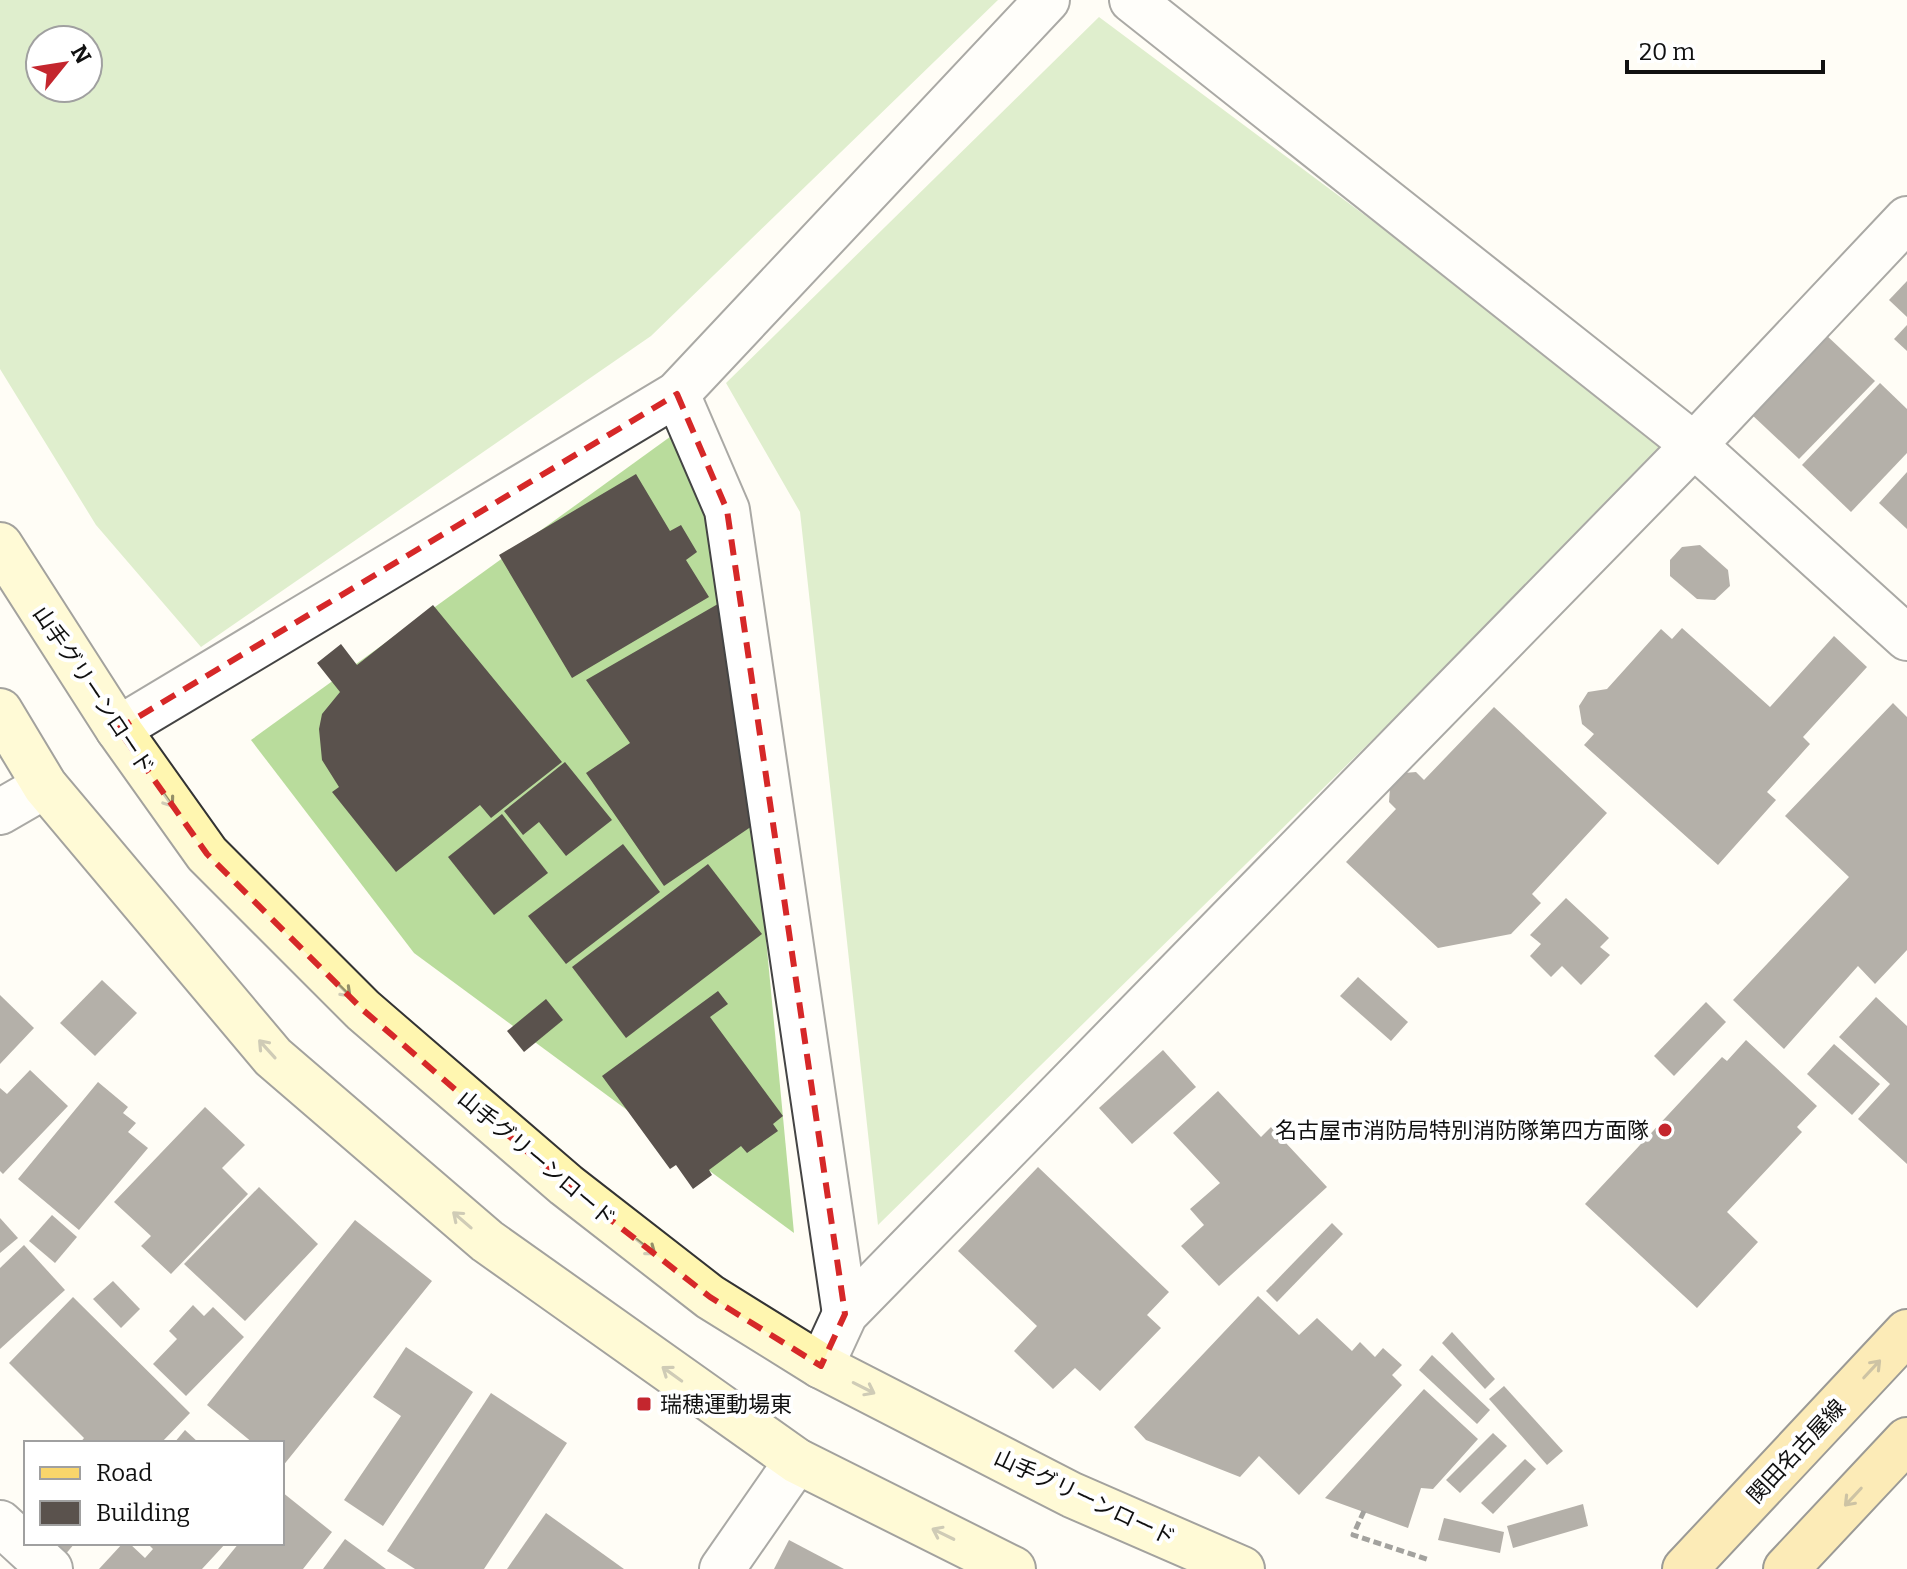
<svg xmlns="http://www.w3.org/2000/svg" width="1907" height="1569" viewBox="0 0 1907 1569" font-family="Bitter,'Noto Sans JP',serif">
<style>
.forest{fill:#b9dc9c;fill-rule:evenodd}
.building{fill:#5a524d}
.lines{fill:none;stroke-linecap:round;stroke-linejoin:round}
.street-casing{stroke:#444;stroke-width:48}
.secondary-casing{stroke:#333;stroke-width:48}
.primary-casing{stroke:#222;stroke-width:48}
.path{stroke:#333;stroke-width:5;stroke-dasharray:8 4;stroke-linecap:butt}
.street{stroke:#fff;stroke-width:44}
.secondary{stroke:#fff6b0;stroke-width:44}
.primary{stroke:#f9d66b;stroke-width:44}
.oneway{stroke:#948f68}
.oneway2{stroke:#917d42}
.marked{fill:none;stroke:#d62828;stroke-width:6;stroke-dasharray:16 10;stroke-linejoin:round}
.poi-dot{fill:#c4262e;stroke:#fff;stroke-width:3}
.labels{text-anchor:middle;stroke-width:8;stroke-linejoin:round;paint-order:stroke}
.street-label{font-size:22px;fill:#111;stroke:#fff}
.poi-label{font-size:22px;fill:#111;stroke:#fff;text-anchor:end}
</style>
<rect width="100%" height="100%" fill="#fffdf5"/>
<g class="forest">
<path d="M0 0H998L651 336 201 647 96 525 0 369ZM40 40H88V88H40Z"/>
<path d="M1099 17 1673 445 878 1225 800 512 726 383Z"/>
<path d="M674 434 728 539 794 1233 414 953 251 740Z"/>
</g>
<g class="building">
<path d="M1907 281V317L1889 300Z"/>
<path d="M1907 325V351L1894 339Z"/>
<path d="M1825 334 1875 381 1799 459 1750 413Z"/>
<path d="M1880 383 1907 409V453L1851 512 1802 465Z"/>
<path d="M1907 472V529L1879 503Z"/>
<path d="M636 474 670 531 681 525 697 552 686 560 709 597 572 678 499 555Z"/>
<path d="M1700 545 1728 570 1730 586 1715 600 1697 599 1670 576V560L1682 547Z"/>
<path d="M730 597 758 822 664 886 586 773 630 743 586 680Z"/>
<path d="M433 605 562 762 491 818 480 805 396 872 332 792 339 787 322 760 319 729 322 714 340 692 317 663 341 644 357 665Z"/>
<path d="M1682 628 1770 707 1834 636 1867 667 1803 737 1810 744 1767 792 1776 800 1718 865 1584 745 1594 734 1582 724 1579 706 1588 692 1607 689 1661 629 1672 639Z"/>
<path d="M1893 703 1907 717V950L1875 984 1858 966 1784 1049 1733 1000 1849 877 1785 816Z"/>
<path d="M1494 707 1607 813 1532 894 1541 903 1511 934 1438 948 1346 862 1396 809 1389 802 1390 787 1404 773 1416 772 1424 780Z"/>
<path d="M565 762 612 820 566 856 539 822 523 835 504 811Z"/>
<path d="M502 814 548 873 494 915 448 857Z"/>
<path d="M623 844 660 892 566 964 528 916Z"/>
<path d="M708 864 762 934 626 1038 572 967Z"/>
<path d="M1566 898 1609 938 1600 947 1610 955 1581 985 1562 966 1551 977 1530 956 1541 944 1530 935Z"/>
<path d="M1358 977 1408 1022 1391 1041 1340 996Z"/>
<path d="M102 980 137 1013 95 1056 60 1023Z"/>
<path d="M718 991 728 1004 710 1017 783 1116 773 1124 778 1131 747 1153 741 1146 709 1170 712 1175 693 1189 676 1165 670 1169 602 1076Z"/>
<path d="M0 995 34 1028 0 1064Z"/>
<path d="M1876 997 1907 1026V1164L1858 1119 1890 1084 1839 1037Z"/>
<path d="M546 999 563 1020 524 1052 507 1031Z"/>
<path d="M1706 1002 1726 1022 1674 1076 1654 1056Z"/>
<path d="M1746 1040 1817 1106 1797 1127 1802 1132 1727 1212 1758 1242 1697 1308 1585 1204 1722 1057 1727 1061Z"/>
<path d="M1834 1044 1880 1084 1852 1115 1807 1074Z"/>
<path d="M1163 1050 1196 1087 1132 1144 1099 1108Z"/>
<path d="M30 1070 68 1106 3 1174 0 1171V1088L7 1094Z"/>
<path d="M98 1082 128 1107 123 1113 136 1123 128 1132 148 1148 79 1230 18 1179Z"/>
<path d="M1218 1091 1261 1137 1271 1127 1327 1187 1219 1286 1181 1246 1204 1225 1190 1209 1220 1183 1173 1133Z"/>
<path d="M205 1107 245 1145 222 1168 248 1194 171 1274 141 1246 151 1236 114 1202Z"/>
<path d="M1038 1167 1169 1292 1147 1315 1161 1328 1100 1391 1075 1368 1053 1389 1014 1351 1037 1326 958 1251Z"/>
<path d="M259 1187 318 1244 245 1321 184 1264Z"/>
<path d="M52 1215 77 1237 55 1263 29 1241Z"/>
<path d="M0 1218 18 1238 0 1253Z"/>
<path d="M355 1220 432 1281 282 1467V1443H253L207 1405Z"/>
<path d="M1332 1223 1343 1234 1277 1302 1266 1291Z"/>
<path d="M24 1245 65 1290 0 1349V1268Z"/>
<path d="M113 1281 140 1309 121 1328 93 1299Z"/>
<path d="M1258 1296 1299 1335 1317 1318 1352 1351 1360 1342 1375 1357 1383 1348 1402 1365 1392 1375 1402 1385 1299 1495 1259 1456 1240 1477 1146 1440 1134 1427Z"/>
<path d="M73 1297 190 1413 161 1443H80L84 1438 9 1363Z"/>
<path d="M193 1305 204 1316 213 1307 244 1337 186 1396 153 1364 177 1339 169 1331Z"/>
<path d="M1452 1332 1495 1379 1485 1389 1442 1343Z"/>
<path d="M406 1347 473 1392 383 1526 344 1500 401 1416 373 1397Z"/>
<path d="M1432 1355 1490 1410 1477 1424 1419 1370Z"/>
<path d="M1504 1386 1563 1451 1547 1465 1489 1399Z"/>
<path d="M1424 1389 1478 1439 1433 1489 1421 1488 1408 1528 1325 1498Z"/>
<path d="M491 1393 567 1443 484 1569H415L387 1551Z"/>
<path d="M185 1430 199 1443H174Z"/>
<path d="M1493 1433 1507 1446 1460 1493 1446 1480Z"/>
<path d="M1525 1459 1536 1469 1493 1514 1481 1503Z"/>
<path d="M282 1492 332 1532 303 1569H218L239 1543H282Z"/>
<path d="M1583 1504 1588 1526 1513 1548 1507 1526Z"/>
<path d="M546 1513 624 1569H507Z"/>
<path d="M1444 1518 1504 1532 1500 1553 1438 1540Z"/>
<path d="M345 1539 386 1569H323Z"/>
<path d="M789 1540 844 1569H774Z"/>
<path d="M49 1543H75L64 1556Z"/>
<path d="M123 1543H129L145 1558 153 1549 147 1543H226L202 1569H99Z"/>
</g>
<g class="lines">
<g class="street-casing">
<g id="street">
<path d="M1132 0 1694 445 1907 638"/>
<path d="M677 394 727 510 845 1314"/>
<path d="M118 729 677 394 1047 0"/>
<path d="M0 812 45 786"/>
<path d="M821 1366 845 1314 1694 445 1907 219"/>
<path d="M0 1523 50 1569"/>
<path d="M722 1569 797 1461"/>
</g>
</g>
<g class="secondary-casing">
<g id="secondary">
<path d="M0 545 118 729 207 854 363 1010 566 1185 710 1297 821 1366 1072 1495 1242 1569"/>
<path d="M0 711 45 786 273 1057 487 1241 797 1461 1013 1569"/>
</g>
</g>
<g class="primary-casing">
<g id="primary">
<path d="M1685 1569 1907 1332"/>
<path d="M1786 1569 1907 1440"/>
</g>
</g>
<path class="path" d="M1364 1511 1353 1535 1429 1560"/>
<use href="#street" class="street"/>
<use href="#secondary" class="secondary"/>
<use href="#primary" class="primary"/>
</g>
<defs><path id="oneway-shaft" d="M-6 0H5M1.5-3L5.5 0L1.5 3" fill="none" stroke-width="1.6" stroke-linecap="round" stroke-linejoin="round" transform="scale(2)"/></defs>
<g class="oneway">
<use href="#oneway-shaft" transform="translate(166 797) rotate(55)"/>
<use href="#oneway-shaft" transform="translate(342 988) rotate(45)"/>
<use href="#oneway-shaft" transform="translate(267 1049) rotate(-132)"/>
<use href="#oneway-shaft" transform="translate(462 1220) rotate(-139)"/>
<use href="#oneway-shaft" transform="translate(646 1247) rotate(38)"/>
<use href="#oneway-shaft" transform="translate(672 1374) rotate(-144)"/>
<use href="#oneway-shaft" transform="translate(864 1388) rotate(27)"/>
<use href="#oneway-shaft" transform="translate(943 1534) rotate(-154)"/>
</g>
<g class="oneway2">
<use href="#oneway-shaft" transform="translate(1872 1369) rotate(-47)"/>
<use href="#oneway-shaft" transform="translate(1853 1497) rotate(133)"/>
</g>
<path d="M0 0H1907V1569H0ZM677 394 727 510 845 1314 821 1366 710 1297 566 1185 363 1010 207 854 118 729Z" fill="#fffdf5" fill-opacity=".55" fill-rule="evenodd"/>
<path class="marked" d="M677 394 727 510 845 1314 821 1366 710 1297 566 1185 363 1010 207 854 118 729Z"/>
<g class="poi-dot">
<circle cx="1665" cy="1130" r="8"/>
<rect x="636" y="1396" width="16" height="16" rx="4"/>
</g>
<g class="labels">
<g class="street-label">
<text transform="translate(94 690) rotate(56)" y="8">山手グリーンロード</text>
<text transform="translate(537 1158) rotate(40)" y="8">山手グリーンロード</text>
<text transform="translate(1796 1451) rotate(-47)" y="8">関田名古屋線</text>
<text transform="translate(1085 1497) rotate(25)" y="8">山手グリーンロード</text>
</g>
<g class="poi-label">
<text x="1649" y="1138">名古屋市消防局特別消防隊第四方面隊</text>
<text x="660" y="1412" text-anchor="start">瑞穂運動場東</text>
</g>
</g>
<rect x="24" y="1441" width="260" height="104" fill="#ffffff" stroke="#a0a0a0" stroke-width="2"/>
<rect x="40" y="1467" width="40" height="12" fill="#f9d66b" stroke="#a0a0a0" stroke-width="2"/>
<text x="96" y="1481" font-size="24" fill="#111111">Road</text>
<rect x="40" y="1501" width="40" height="24" fill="#5a524d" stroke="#a0a0a0" stroke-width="2"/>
<text x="96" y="1521" font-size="24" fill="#111111">Building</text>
<g transform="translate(64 64) rotate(60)"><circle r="38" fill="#ffffff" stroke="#a0a0a0" stroke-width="2"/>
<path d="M0-6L14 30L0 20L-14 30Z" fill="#c4262e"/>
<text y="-12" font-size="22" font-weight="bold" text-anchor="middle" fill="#111111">N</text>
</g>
<path d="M1627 60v12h196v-12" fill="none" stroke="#111111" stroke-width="4"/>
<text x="1639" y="60" font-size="24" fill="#111111" stroke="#ffffff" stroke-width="6" paint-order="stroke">20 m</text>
</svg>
